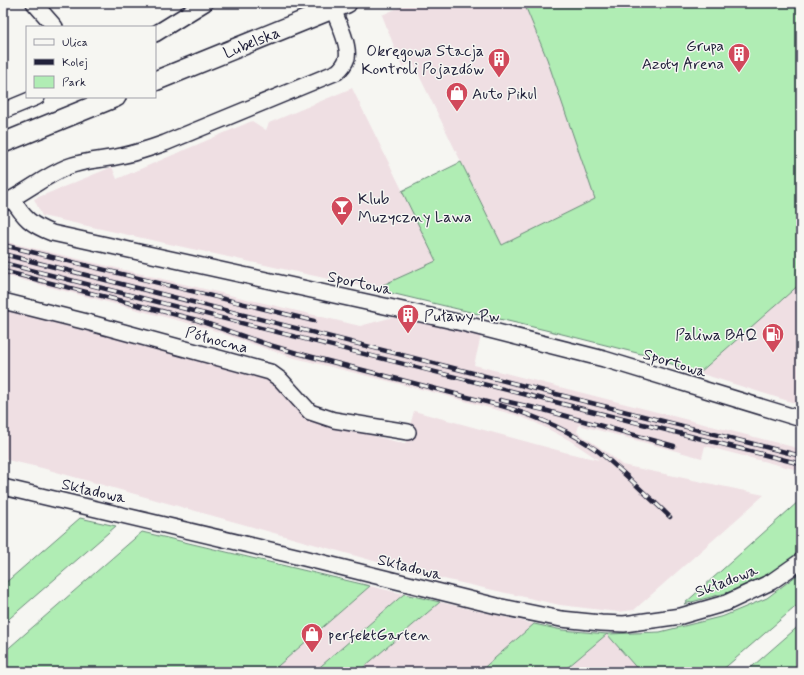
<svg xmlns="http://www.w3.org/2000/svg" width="804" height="675" viewBox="0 0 804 675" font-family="Mynerve,sans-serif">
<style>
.built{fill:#efdfe3}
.green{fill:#b0edb4;stroke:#698878}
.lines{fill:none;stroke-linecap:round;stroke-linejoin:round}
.minor-casing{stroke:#22223b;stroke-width:18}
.major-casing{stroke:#22223b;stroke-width:22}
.minor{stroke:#f6f6f2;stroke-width:15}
.major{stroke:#f6f6f2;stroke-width:19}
.rail-casing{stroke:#22223b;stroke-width:4.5}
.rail{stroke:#f6f6f2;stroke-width:3;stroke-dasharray:9;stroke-linecap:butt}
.labels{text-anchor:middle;stroke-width:3;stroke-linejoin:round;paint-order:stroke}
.street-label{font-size:16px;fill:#22223b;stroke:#f6f6f2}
.poi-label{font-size:16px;fill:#22223b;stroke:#f6f6f2;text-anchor:start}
</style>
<rect width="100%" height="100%" fill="#f6f6f2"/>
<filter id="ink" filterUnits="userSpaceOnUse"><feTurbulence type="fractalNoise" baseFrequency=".025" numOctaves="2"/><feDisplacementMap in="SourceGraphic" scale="8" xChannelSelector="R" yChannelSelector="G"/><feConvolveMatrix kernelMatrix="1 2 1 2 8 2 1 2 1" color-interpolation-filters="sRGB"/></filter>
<g filter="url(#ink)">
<g class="built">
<path d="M409 3H524L547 59 596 199 502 246 413 63 402 67 382 15Z"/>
<path d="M352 88 437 261 374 289 42 216 34 199 112 167 117 179 252 121 266 130 269 123Z"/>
<path d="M3 241 360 326 397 316 481 336 474 365 801 449V471L705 446 702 458 579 425 577 432 608 453 622 465 764 495 634 610 618 612 560 605 426 575 374 561 42 468 3 459V307L269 379 309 419 405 444 414 411 568 453 599 460 569 440 536 423 519 416 432 392 291 357 264 348 210 329 188 323 3 275Z"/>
<path d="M801 283V405L699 373 755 323Z"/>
<path d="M370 586 404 594 314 672H271Z"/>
<path d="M440 602 534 624 479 672H358Z"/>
<path d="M607 634 640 672H562Z"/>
</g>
<g class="green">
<path d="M524 3H801V283L699 373 641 354 562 334 374 289 436 261 402 191 461 162 502 245 595 199 547 59Z"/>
<path d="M799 501 801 502V555L762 581 726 593 684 604Z"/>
<path d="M80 518 116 526 3 624V585Z"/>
<path d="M142 532 370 586 271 672H3V653Z"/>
<path d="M801 572V602L720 672H640L607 634 562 672H479L534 624 562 630 607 634 660 632 724 616 767 598Z"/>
<path d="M404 594 440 602 358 672H314Z"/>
<path d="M801 624V672H746Z"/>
</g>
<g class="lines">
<g class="minor-casing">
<g id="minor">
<path d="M34 3 55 27"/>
<path d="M155 34 205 3"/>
<path d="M3 111 37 97"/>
<path d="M12 199C24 218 31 225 52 233L462 323 604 359 801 419"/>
<path d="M4 203C26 192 45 176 67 167 84 160 104 160 121 156 136 153 151 148 165 143L337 72C342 68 345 64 347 58 350 44 336 17 330 3"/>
<path d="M3 301 87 322 270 372 281 380 310 412 334 420 408 432"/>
<path d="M3 487 304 558 497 606 561 619 601 623 624 624 681 616 726 603 771 582 801 561"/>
</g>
</g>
<g class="major-casing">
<g id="major">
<path id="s1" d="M155 81 347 3"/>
<path d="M3 143 116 97"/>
</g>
</g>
<use href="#minor" class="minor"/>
<use href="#major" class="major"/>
<g class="rail-casing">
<g id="rail">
<path d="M3 245 314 321"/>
<path d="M3 254 801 456"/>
<path d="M3 263 801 464"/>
<path d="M3 271 197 320 266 344 297 353 502 406C536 416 569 430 598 451 609 460 620 470 630 479 643 492 657 504 670 517"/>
<path d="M500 400 544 410 674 446"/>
</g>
</g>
<use href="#rail" class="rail"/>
</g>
</g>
<defs>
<g id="building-pin" transform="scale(1.15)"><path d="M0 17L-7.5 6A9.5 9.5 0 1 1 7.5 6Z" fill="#d1495b" stroke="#f6f6f2"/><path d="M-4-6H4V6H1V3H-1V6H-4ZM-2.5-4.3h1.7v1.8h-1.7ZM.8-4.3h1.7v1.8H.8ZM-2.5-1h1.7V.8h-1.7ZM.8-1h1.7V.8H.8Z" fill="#fff"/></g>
<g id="shop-pin" transform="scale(1.15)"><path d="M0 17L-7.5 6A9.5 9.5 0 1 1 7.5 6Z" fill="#d1495b" stroke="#f6f6f2"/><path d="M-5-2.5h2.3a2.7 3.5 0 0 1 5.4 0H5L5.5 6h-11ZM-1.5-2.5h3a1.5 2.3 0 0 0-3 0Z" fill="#fff"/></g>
<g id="bar-pin" transform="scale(1.15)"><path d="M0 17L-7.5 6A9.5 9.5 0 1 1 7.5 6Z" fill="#d1495b" stroke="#f6f6f2"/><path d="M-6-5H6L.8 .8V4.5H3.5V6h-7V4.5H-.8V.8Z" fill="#fff"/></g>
<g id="fuel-pin" transform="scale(1.15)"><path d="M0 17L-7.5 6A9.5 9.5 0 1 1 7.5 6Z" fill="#d1495b" stroke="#f6f6f2"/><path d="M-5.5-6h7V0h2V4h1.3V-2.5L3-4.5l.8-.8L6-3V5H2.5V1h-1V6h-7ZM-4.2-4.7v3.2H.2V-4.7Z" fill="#fff"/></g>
</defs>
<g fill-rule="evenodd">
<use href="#building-pin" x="739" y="54"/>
<use href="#building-pin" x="499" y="59"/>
<use href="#shop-pin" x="457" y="93"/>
<use href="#bar-pin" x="342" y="207"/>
<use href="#building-pin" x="408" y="315"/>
<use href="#fuel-pin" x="773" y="334"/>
<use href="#shop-pin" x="312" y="634"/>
</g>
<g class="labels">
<g class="street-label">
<text dy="6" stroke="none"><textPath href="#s1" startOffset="104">Lubelska</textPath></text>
<text transform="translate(360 282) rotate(12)" y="6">Sportowa</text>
<text transform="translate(217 339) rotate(15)" y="6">Północna</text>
<text transform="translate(675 362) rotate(17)" y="6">Sportowa</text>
<text transform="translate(94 490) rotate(13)" y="6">Składowa</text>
<text transform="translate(410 566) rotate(14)" y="6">Składowa</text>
<text transform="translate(726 580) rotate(-21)" y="6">Składowa</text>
</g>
<g class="poi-label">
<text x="724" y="51" text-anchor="end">Grupa<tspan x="724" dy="18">Azoty Arena</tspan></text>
<text x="484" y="56" text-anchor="end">Okręgowa Stacja<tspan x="484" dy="18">Kontroli Pojazdów</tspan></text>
<text x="472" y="99">Auto Pikul</text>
<text x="358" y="204">Klub<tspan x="358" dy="18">Muzyczny Lawa</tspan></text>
<text x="424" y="321">Puławy Pw</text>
<text x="758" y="340" text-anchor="end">Paliwa BAQ</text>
<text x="328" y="640">perfektGarten</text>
</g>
</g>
<rect width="804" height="675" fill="none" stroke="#f6f6f2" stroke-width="16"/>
<rect x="8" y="8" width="788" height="659" fill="none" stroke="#22223b" stroke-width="1.5" filter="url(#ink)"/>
<rect x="26" y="26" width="130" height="72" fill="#f6f6f2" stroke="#a1a1a9"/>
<rect x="34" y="39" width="20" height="6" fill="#f6f6f2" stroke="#a1a1a9"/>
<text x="62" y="46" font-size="12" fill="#22223b">Ulica</text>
<rect x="34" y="59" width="20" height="6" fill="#22223b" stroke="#a1a1a9"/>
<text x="62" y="66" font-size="12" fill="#22223b">Kolej</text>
<rect x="34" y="76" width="20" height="12" fill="#b0edb4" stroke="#a1a1a9"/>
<text x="62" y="86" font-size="12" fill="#22223b">Park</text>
</svg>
